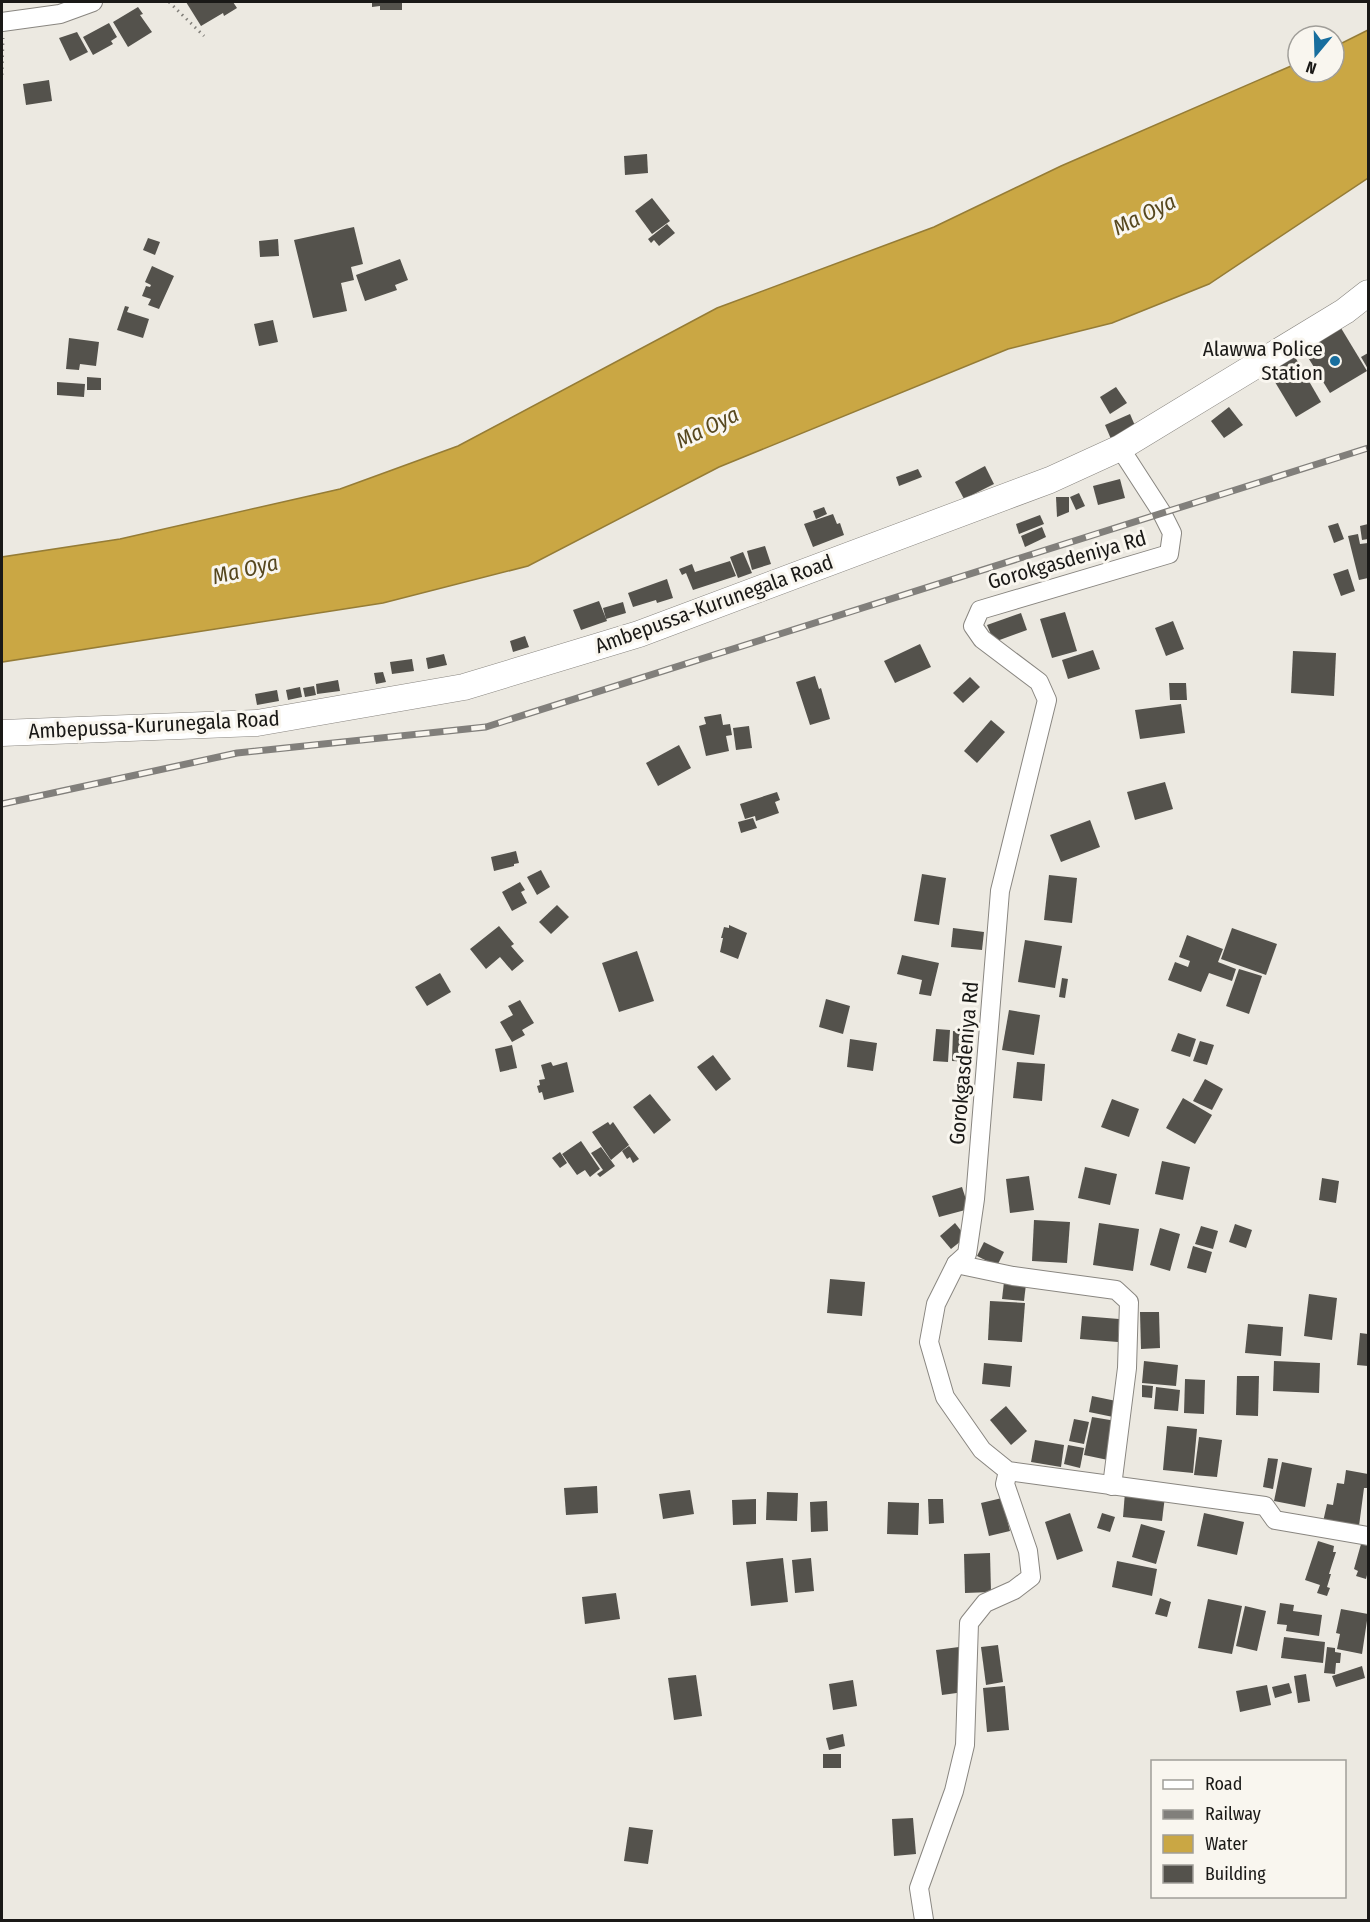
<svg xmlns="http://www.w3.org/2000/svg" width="1370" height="1922" viewBox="0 0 1370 1922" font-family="'Fira Sans Condensed',sans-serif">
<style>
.water{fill:#caa744;stroke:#957c36;stroke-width:1.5}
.building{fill:#54524c}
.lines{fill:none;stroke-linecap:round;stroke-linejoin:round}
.minor-casing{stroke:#898680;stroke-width:20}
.highway-casing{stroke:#898680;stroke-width:27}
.path{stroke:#817f7a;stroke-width:3;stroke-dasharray:1.5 4.5;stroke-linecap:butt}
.minor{stroke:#fff;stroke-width:18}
.highway{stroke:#fff;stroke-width:26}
.rail-casing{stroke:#817f7b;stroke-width:7}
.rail{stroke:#f9f6ef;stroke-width:4.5;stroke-dasharray:14;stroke-linecap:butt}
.poi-dot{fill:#186e9e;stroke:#f9f6ef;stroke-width:2}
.labels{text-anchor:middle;stroke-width:6;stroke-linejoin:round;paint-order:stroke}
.poi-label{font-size:21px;fill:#1a1917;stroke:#f9f6ef;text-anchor:end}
.street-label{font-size:21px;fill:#1a1917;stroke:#f9f6ef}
.water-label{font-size:22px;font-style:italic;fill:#57481f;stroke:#f9f6ef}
</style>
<rect width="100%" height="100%" fill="#ece9e1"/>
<path class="water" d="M1368 30V178L1209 284 1112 323 1008 349 719 467 528 566 383 603 2 662V557L120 539 340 489 458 446 717 308 934 227 1061 166 1298 63V72H1334V47Z"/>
<g class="building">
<path d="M186 2H233L237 8 224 16 223 13 201 26Z"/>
<path d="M372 2H402V10H380V6L372 7Z"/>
<path d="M138 7 143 14 140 15 152 32 128 47 113 22Z"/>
<path d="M109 23 117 37 111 41 113 44 93 55 83 37Z"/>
<path d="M77 32 88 52 70 61 59 38Z"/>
<path d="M49 80 52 101 26 105 23 84Z"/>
<path d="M647 154 648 173 625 175 624 156Z"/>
<path d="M652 198 670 221 652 234 635 211Z"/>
<path d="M667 224 675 233 659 246 654 240 651 243 648 239Z"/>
<path d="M354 227 363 264 351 267 354 280 341 283 347 311 313 318 294 240Z"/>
<path d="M148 238 160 242 155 255 143 250Z"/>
<path d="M278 239 279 256 260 257 259 241Z"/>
<path d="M400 259 408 280 395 285 397 290 365 301 356 275Z"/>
<path d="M152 266 174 276 159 309 148 305 151 299 142 296 146 286 150 287 151 285 145 282Z"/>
<path d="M125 306 129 307 127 312 149 319 143 338 117 330Z"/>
<path d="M273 320 278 342 259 346 254 324Z"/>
<path d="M1341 328 1367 371 1330 393 1304 351Z"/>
<path d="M69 338 99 342 96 366 80 364 79 370 66 369Z"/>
<path d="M1368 353V369L1361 357Z"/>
<path d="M1295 357 1321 402 1296 417 1269 372Z"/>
<path d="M87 377 101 378V390H87Z"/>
<path d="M57 382 85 384 84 397 57 395Z"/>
<path d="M1116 387 1127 403 1110 414 1100 397Z"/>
<path d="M1229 407 1243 425 1224 438 1211 421Z"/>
<path d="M1130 414 1136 428 1111 439 1105 425Z"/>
<path d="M985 466 994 484 964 499 955 482Z"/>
<path d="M918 469 922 477 899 486 896 477Z"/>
<path d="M1120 479 1125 498 1098 505 1093 486Z"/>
<path d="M1079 493 1085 506 1076 510 1070 497Z"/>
<path d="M1056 497H1069V512L1057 517Z"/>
<path d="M824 507 827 514 816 519 813 511Z"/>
<path d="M833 514 837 524 840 523 844 535 813 547 804 524Z"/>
<path d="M1040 515 1044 524 1019 534 1016 524Z"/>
<path d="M1338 523 1344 539 1334 543 1328 526Z"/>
<path d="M1368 524V539L1362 540 1360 526Z"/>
<path d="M1042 527 1046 537 1025 547 1021 536Z"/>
<path d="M1358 534 1360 544 1368 543V578L1359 580 1348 536Z"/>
<path d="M765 546 771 564 752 570 747 551Z"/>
<path d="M743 552 752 573 738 578 730 557Z"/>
<path d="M730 561 736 576 693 590 686 573 682 575 679 569 692 564 695 572Z"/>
<path d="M1348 569 1355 591 1341 596 1333 574Z"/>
<path d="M667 579 673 598 657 603 656 600 633 607 628 593Z"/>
<path d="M599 601 607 621 581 630 573 610Z"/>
<path d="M623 602 626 613 606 619 603 608Z"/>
<path d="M1065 612 1077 651 1052 658 1040 619Z"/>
<path d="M1021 613 1027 630 994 642 987 625Z"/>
<path d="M1173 621 1184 649 1166 656 1155 628Z"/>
<path d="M525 636 529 647 513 652 510 641Z"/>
<path d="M920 644 931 667 895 683 884 661Z"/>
<path d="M1093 650 1100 669 1068 679 1062 660Z"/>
<path d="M1293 651 1336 653 1334 696 1291 693Z"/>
<path d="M444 654 447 665 428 669 426 658Z"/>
<path d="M412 659 414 671 392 674 390 662Z"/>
<path d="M383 672 386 682 376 684 374 673Z"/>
<path d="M815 676 819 689 821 688 830 719 810 725 796 682Z"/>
<path d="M970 677 980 687 963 703 953 693Z"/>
<path d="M338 680 340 691 317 694 316 684Z"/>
<path d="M1169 683H1186L1187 700H1170Z"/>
<path d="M314 686 316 695 305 697 303 688Z"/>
<path d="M300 687 302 697 288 700 286 690Z"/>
<path d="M277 690 279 701 257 705 255 694Z"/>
<path d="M1181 704 1185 733 1140 739 1135 710Z"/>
<path d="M721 714 723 725 730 724 732 735 726 736 729 751 706 756 699 726 706 724 704 717Z"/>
<path d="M991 720 1005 732 977 763 964 751Z"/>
<path d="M749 726 752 748 736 750 733 728Z"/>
<path d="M679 745 691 768 658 786 646 763Z"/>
<path d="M1165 782 1173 809 1135 820 1127 792Z"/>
<path d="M777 792 780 800 775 802 779 813 756 821 755 816 745 819 740 804Z"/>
<path d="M753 818 757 828 741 833 738 822Z"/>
<path d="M1090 820 1100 847 1061 862 1050 835Z"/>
<path d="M516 851 519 863 514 864V866L494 871 491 857Z"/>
<path d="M541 870 550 887 537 895 527 877Z"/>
<path d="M922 874 946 878 939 925 914 921Z"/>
<path d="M1049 875 1077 878 1072 923 1044 920Z"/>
<path d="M520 882 525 890 521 892 527 903 512 911 502 892Z"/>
<path d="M557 905 569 917 551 934 539 922Z"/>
<path d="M729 925 747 933 738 959 720 952 723 938H721L724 927 729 928Z"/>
<path d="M499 926 514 944 511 946 524 961 512 971 500 957 486 969 470 949Z"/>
<path d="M953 928 984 932 982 950 951 947Z"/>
<path d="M1232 928 1277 944 1266 975 1221 959Z"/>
<path d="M1187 935 1223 949 1218 962 1236 969 1232 981 1209 973 1201 992 1168 980 1175 962 1188 967 1190 961 1179 957Z"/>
<path d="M1025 940 1062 946 1055 988 1018 982Z"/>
<path d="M637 951 654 1001 619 1012 602 963Z"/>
<path d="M902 955 939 963 931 996 919 994 922 980 897 974Z"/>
<path d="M1239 969 1262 976 1249 1014 1226 1006Z"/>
<path d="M440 973 451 992 427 1006 415 987Z"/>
<path d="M1062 978 1068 979 1065 998 1059 997Z"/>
<path d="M826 999 850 1006 843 1034 819 1027Z"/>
<path d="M520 1000 534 1023 522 1030 525 1035 512 1042 500 1022 513 1015 508 1006Z"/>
<path d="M1009 1010 1040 1015 1034 1055 1002 1050Z"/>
<path d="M936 1029 950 1030 948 1062 933 1061Z"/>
<path d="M953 1031 973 1032 972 1062 952 1061Z"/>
<path d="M1178 1033 1196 1039 1190 1057 1171 1051Z"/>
<path d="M850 1039 877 1043 873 1071 847 1067Z"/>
<path d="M1200 1041 1214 1045 1207 1065 1193 1061Z"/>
<path d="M512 1045 517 1068 500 1072 495 1049Z"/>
<path d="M713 1055 731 1079 716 1091 697 1067Z"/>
<path d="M551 1062 553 1066 567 1062 574 1092 544 1100 542 1092 539 1093 537 1086 540 1085 539 1080 545 1079 541 1065Z"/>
<path d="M1017 1062 1045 1064 1042 1101 1013 1098Z"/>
<path d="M1205 1079 1223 1089 1212 1110 1193 1101Z"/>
<path d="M650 1094 671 1120 654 1134 633 1107Z"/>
<path d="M1183 1098 1212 1115 1195 1144 1166 1128Z"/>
<path d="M1112 1099 1139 1109 1129 1137 1101 1127Z"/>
<path d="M608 1122 610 1125 613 1122 629 1145 611 1160 592 1132Z"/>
<path d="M581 1141 600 1169 590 1177 585 1170 577 1175 562 1154Z"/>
<path d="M629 1146 639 1159 633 1163 630 1157 627 1159 622 1151Z"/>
<path d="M601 1147 615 1166 600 1177 597 1174 603 1170 591 1153Z"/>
<path d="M560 1152 567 1163 560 1168 552 1158Z"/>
<path d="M1162 1161 1190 1167 1183 1200 1155 1194Z"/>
<path d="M1085 1167 1117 1174 1110 1205 1078 1198Z"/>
<path d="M1029 1176 1034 1210 1010 1213 1006 1179Z"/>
<path d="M1322 1178 1339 1181 1336 1203 1319 1200Z"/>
<path d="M962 1187 969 1209 939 1217 932 1196Z"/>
<path d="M1034 1220 1070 1222 1067 1263 1032 1261Z"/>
<path d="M955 1223 966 1237 951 1249 940 1236Z"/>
<path d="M1099 1223 1139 1229 1133 1271 1093 1265Z"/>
<path d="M1235 1224 1252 1230 1246 1248 1229 1242Z"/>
<path d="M1201 1226 1218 1231 1213 1249 1195 1244Z"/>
<path d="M1160 1228 1180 1234 1170 1271 1150 1265Z"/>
<path d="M984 1242 1004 1252 997 1266 977 1256Z"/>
<path d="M1193 1246 1212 1252 1206 1273 1187 1268Z"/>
<path d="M830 1279 865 1282 862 1316 827 1313Z"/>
<path d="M1004 1282 1026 1284 1024 1301 1002 1299Z"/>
<path d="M1309 1294 1337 1298 1332 1340 1304 1336Z"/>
<path d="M990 1301 1025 1303 1022 1342 988 1340Z"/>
<path d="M1140 1312H1159L1160 1348 1141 1349Z"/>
<path d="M1082 1316 1119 1319 1118 1342 1080 1339Z"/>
<path d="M1248 1324 1283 1327 1281 1356 1245 1353Z"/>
<path d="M1360 1333 1368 1334V1366L1357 1365Z"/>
<path d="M1144 1361 1178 1365 1176 1386 1142 1383Z"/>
<path d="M1274 1361 1320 1363 1319 1393 1273 1391Z"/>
<path d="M984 1363 1012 1366 1010 1387 982 1384Z"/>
<path d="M1237 1376H1259L1258 1416 1236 1415Z"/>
<path d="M1185 1379 1205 1380 1204 1414 1184 1413Z"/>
<path d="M1142 1385 1153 1386 1152 1398 1142 1397Z"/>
<path d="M1156 1387 1180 1390 1178 1411 1154 1409Z"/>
<path d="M1092 1396 1121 1402 1118 1418 1089 1412Z"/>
<path d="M1006 1406 1027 1431 1011 1445 990 1420Z"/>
<path d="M1092 1417 1116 1421 1108 1460 1084 1455Z"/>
<path d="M1074 1419 1089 1422 1084 1444 1069 1441Z"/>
<path d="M1167 1426 1197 1429 1193 1473 1163 1470Z"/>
<path d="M1199 1437 1222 1440 1217 1477 1194 1475Z"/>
<path d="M1035 1440 1064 1445 1061 1467 1031 1462Z"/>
<path d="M1068 1445 1084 1448 1080 1468 1064 1464Z"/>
<path d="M1268 1458 1278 1459 1273 1489 1263 1487Z"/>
<path d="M1282 1462 1312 1468 1305 1507 1274 1501Z"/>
<path d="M1346 1470 1368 1474 1367 1488H1364L1359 1526 1323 1522 1327 1504 1333 1505 1337 1483 1344 1484Z"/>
<path d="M597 1486 598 1513 566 1515 564 1488Z"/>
<path d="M690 1490 694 1514 663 1519 659 1494Z"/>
<path d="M767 1492 798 1493 797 1521 766 1520Z"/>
<path d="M1125 1492 1165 1496 1162 1521 1123 1517Z"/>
<path d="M1002 1498 1010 1531 989 1536 981 1503Z"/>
<path d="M756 1499V1524L733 1525 732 1500Z"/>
<path d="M928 1499H943L944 1523 929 1524Z"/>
<path d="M827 1501 828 1531 811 1532 810 1502Z"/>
<path d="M888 1502 919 1503 918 1535 887 1534Z"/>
<path d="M1070 1513 1083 1551 1057 1560 1045 1522Z"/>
<path d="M1102 1513 1115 1517 1110 1532 1097 1528Z"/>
<path d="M1204 1513 1244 1522 1237 1555 1197 1546Z"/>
<path d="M1141 1524 1165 1531 1156 1564 1132 1557Z"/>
<path d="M1318 1541 1334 1546 1333 1552H1336L1329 1574H1331L1327 1587 1330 1588 1327 1596 1317 1593 1320 1585 1305 1580Z"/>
<path d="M1361 1544 1368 1546V1571L1366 1579 1356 1576 1358 1571 1354 1569Z"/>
<path d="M990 1553 991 1592 965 1593 964 1554Z"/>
<path d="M783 1558 788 1602 751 1606 746 1562Z"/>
<path d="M811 1558 814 1591 795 1593 792 1560Z"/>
<path d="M1117 1561 1157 1569 1152 1596 1112 1587Z"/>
<path d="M616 1593 620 1619 585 1624 582 1597Z"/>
<path d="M1160 1598 1171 1602 1167 1617 1155 1614Z"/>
<path d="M1208 1599 1242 1606 1232 1654 1198 1648Z"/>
<path d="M1280 1603 1294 1605 1293 1611 1322 1615 1319 1636 1286 1631 1287 1625 1277 1624Z"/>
<path d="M1245 1606 1266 1611 1257 1651 1236 1646Z"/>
<path d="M1341 1609 1368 1614 1362 1654 1337 1649 1340 1634 1336 1633Z"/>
<path d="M1284 1637 1325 1642 1323 1663 1281 1658Z"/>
<path d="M998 1645 1003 1682 986 1685 981 1647Z"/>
<path d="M959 1647 964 1692 942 1695 936 1650Z"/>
<path d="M1327 1647 1335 1648V1652L1341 1653 1340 1663H1336L1335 1674 1324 1673Z"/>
<path d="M1362 1666 1365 1678 1336 1687 1332 1676Z"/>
<path d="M1306 1674 1310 1701 1298 1703 1294 1676Z"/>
<path d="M696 1675 702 1716 674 1720 668 1678Z"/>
<path d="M853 1680 857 1706 833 1710 829 1684Z"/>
<path d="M1289 1683 1292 1693 1275 1698 1272 1687Z"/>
<path d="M1267 1685 1271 1705 1240 1712 1236 1691Z"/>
<path d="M1005 1686 1009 1730 987 1732 983 1688Z"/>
<path d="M843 1734 845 1746 829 1750 826 1738Z"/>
<rect x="823" y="1754" width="18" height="14"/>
<path d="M913 1818 916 1854 894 1856 892 1819Z"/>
<path d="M629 1827 653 1830 648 1864 624 1861Z"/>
</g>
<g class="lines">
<g class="minor-casing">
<g id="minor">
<path d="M2 22 60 14 93 2"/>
<path d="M1120 448 1162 513 1172 533 1169 554 980 610 973 626 982 639 1039 682 1047 700 1000 891 975 1199 967 1254 956 1264 936 1304 929 1342 945 1397 982 1450 1008 1471 1265 1506 1275 1520 1368 1536"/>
<path d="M956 1264 1013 1276 1116 1290 1129 1302 1127 1368 1112 1486"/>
<path d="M924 1920 919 1888 954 1791 965 1745 969 1623 985 1603 1014 1590 1031 1577 1028 1551 1005 1484 1008 1471"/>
</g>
</g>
<g class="highway-casing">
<path id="highway" d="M2 733 257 723 464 687 639 634 1050 480 1120 448 1345 311 1368 293"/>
</g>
<g class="path">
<path d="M169 2 204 36"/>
<path d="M2 75 3 38"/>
</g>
<use href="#minor" class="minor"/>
<use href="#highway" class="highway"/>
<g class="rail-casing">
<path id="rail" d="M2 804 237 753 486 727 1368 448"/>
</g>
<use href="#rail" class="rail"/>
</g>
<circle class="poi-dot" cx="1335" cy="361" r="6"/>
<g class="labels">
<g class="poi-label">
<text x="1323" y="356">Alawwa Police<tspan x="1323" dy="24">Station</tspan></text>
</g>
<g class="street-label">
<text transform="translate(1067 560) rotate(-16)" y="7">Gorokgasdeniya Rd</text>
<text transform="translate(714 604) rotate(-20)" y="7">Ambepussa-Kurunegala Road</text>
<text transform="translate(154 725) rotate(-3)" y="7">Ambepussa-Kurunegala Road</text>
<text transform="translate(964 1063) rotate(-85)" y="7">Gorokgasdeniya Rd</text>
</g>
<g class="water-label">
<text transform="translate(1144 214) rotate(-26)" y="8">Ma Oya</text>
<text transform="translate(707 427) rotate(-26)" y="8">Ma Oya</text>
<text transform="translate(245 569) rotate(-13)" y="8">Ma Oya</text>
</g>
</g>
<rect width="1370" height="1922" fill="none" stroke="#1a1917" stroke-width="6"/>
<rect x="1151" y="1760" width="195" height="138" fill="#f9f6ef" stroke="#a09e99" stroke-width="1.5"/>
<rect x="1163" y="1780" width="30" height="9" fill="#ffffff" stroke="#a09e99" stroke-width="1.5"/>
<text x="1205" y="1790" font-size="18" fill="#1a1917">Road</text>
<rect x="1163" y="1810" width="30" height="9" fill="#817f7b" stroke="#a09e99" stroke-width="1.5"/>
<text x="1205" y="1820" font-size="18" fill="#1a1917">Railway</text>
<rect x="1163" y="1835" width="30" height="18" fill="#caa744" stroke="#a09e99" stroke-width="1.5"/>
<text x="1205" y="1850" font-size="18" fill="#1a1917">Water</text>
<rect x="1163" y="1865" width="30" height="18" fill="#54524c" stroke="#a09e99" stroke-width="1.5"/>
<text x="1205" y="1880" font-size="18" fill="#1a1917">Building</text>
<g transform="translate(1316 54) rotate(199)"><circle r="28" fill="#f9f6ef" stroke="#a09e99" stroke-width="1.5"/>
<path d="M0-4.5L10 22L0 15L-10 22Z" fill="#186e9e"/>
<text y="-9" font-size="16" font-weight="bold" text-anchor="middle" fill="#1a1917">N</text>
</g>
</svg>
